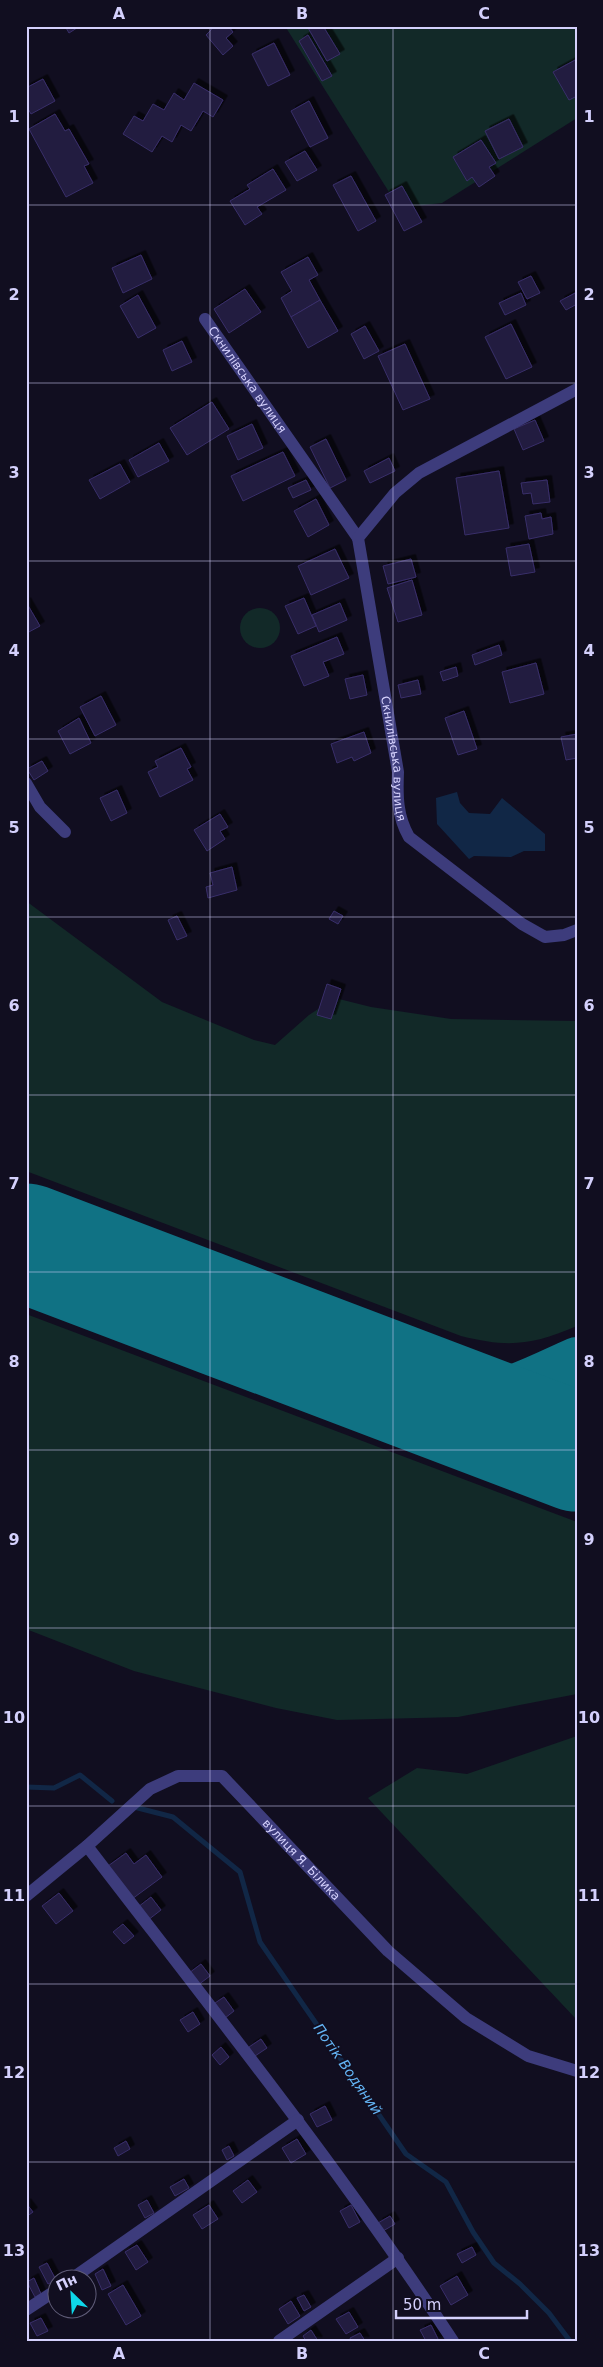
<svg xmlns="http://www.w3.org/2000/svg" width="603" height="2367" viewBox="0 0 603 2367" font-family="'DejaVu Sans',sans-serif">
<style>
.green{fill:#122928}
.water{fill:#112746}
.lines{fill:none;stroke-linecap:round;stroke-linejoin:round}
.stream{stroke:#112746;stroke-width:5}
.taxiway{stroke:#107284;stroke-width:48}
.runway{stroke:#107284;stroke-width:119}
.building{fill:#221b3f;stroke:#392f6a;filter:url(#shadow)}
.minor{stroke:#3d3c7c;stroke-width:12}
.grid{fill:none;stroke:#d4d0fc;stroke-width:1;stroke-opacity:0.55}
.labels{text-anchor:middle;stroke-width:4;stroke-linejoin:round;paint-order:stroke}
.street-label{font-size:12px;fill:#d4d0fc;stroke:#110e20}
.water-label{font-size:14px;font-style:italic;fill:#64b5f6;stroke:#110e20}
.neatline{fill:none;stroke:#d4d0fc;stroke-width:2}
.grid-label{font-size:16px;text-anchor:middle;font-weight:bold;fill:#d4d0fc}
</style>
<defs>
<filter id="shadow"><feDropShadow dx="4.5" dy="-4.5" stdDeviation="0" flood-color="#0009"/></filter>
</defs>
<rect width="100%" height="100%" fill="#110e20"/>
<g class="green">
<path d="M285 26H577V118L442 203 399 208Z"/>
<circle cx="260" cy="628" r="20"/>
<path d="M26 901 162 1002 254 1040 275 1045 309 1015 335 998 371 1007 451 1019 577 1021V1326C532 1345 509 1348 461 1336L26 1171Z"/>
<path d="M26 1314 577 1522V1694L458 1717 337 1720 276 1708 134 1671 26 1629Z"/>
<path d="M577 1736V2020L368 1798 417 1768 467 1774Z"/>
</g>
<path class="water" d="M457 792 460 803 469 813 490 814 502 798 545 834V851H524L511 857 474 856 469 859 437 824 436 798Z"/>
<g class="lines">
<g class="stream">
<path d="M26 1787 54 1788 80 1775 112 1801"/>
<path d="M134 1807 173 1817 240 1872 260 1942 406 2154 446 2182 473 2232 494 2263 520 2284 549 2313 570 2341"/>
</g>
<path class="taxiway" d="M387 1380C407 1387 428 1396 450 1398 495 1403 536 1379 577 1361"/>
<path class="runway" d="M26 1243 577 1452"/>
</g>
<g class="building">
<path d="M65 26H80L69 33Z"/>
<path d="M215 26H228L233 32 226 38 233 46 223 55 206 35Z"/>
<path d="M307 26H323L340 54 327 61Z"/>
<path d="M308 35 332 76 322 81 299 41Z"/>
<path d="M274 43 290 75 268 86 252 54Z"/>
<path d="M577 59V96L569 100 553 72Z"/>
<path d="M43 79 55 101 31 114 26 105V88Z"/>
<path d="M194 83 223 100 213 117 203 111 191 131 181 125 172 142 162 136 152 152 123 134 134 116 143 121 153 104 164 110 174 93 184 100Z"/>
<path d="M309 101 328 138 310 147 291 111Z"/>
<path d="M55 114 65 131 69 129 89 164 84 166 93 183 66 197 29 129Z"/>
<path d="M509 119 523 147 499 159 485 131Z"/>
<path d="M481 140 496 163 489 167 495 176 479 187 472 177 467 181 453 157Z"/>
<path d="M305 151 317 170 297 181 285 162Z"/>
<path d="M273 169 286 190 257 207 262 214 245 225 230 201 250 189 247 185Z"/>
<path d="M351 176 376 221 358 231 333 185Z"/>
<path d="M402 186 422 222 404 231 385 195Z"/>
<path d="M141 255 152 279 123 293 112 268Z"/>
<path d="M308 257 318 275 309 280 320 300 291 317 281 298 292 291 281 272Z"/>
<path d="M531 276 540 293 527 299 518 282Z"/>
<path d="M245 289 261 312 229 333 214 309Z"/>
<path d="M577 292V304L566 310 560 301Z"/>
<path d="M521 293 526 305 505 315 499 303Z"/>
<path d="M138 295 156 328 138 338 120 306Z"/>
<path d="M320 300 338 331 308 348 291 317Z"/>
<path d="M511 324 532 367 506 379 485 337Z"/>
<path d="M365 326 379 351 364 359 351 334Z"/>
<path d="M182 341 192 362 172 371 163 350Z"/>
<path d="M405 344 430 399 403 410 378 356Z"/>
<path d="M212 402 229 429 187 455 170 428Z"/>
<path d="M535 420 544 441 523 450 514 429Z"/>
<path d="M252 424 263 448 238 460 227 436Z"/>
<path d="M326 439 346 480 330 488 310 447Z"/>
<path d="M159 443 169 461 138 477 129 460Z"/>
<path d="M283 452 295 476 243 501 231 476Z"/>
<path d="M389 458 395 471 370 483 364 471Z"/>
<path d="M120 464 130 482 100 499 89 480Z"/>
<path d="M499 471 509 528 465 535 456 478Z"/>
<path d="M306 480 311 490 293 498 288 488Z"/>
<path d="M547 480 550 502 533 504 531 493 523 494 521 483Z"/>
<path d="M316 499 329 525 308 537 294 511Z"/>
<path d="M541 513 542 519 551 517 553 534 529 539 525 516Z"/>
<path d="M529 544 535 572 511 576 506 548Z"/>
<path d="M335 549 349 578 311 595 298 566Z"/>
<path d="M411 559 416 577 388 584 383 566Z"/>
<path d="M412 580 422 615 398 622 387 588Z"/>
<path d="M304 598 316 626 298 634 285 606Z"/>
<path d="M26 602 40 626 27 633 26 631Z"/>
<path d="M340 603 347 620 319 632 312 615Z"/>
<path d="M337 637 344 654 323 662 329 676 304 686 291 656Z"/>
<path d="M499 645 502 655 475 665 472 655Z"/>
<path d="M536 663 544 694 510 703 502 672Z"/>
<path d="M456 667 458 676 443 681 440 672Z"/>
<path d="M363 675 367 695 350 699 345 679Z"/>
<path d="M418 680 421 694 401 698 398 685Z"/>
<path d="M101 696 116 725 95 736 80 707Z"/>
<path d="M464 711 477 749 458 755 445 718Z"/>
<path d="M79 718 91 743 70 754 58 731Z"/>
<path d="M364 732 371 753 354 761 352 757 337 763 331 744Z"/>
<path d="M577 734V758L566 760 561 737Z"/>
<path d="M181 748 191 767 187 769 193 780 160 797 148 772 158 767 155 761Z"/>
<path d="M42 761 48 771 34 780 27 769Z"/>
<path d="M117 790 127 813 111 821 100 798Z"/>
<path d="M220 814 228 827 220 831 225 839 207 851 194 830Z"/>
<path d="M232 867 237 890 208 898 206 887 213 885 210 873Z"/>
<path d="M334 911 343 916 338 924 329 919Z"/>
<path d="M177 916 187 936 177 940 168 920Z"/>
<path d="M327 984 341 989 331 1019 317 1015Z"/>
<path d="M126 1853 134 1864 146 1855 162 1877 132 1899 108 1866Z"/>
<path d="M59 1893 73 1911 56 1924 42 1906Z"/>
<path d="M151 1897 161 1910 148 1920 138 1907Z"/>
<path d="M123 1924 134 1936 124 1944 113 1932Z"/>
<path d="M201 1964 210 1976 198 1985 189 1973Z"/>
<path d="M224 1997 234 2011 225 2018 215 2003Z"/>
<path d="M193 2012 200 2024 188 2032 180 2020Z"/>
<path d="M261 2039 267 2048 255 2056 249 2047Z"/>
<path d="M221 2047 229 2057 220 2065 212 2055Z"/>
<path d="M325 2106 332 2120 317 2127 310 2114Z"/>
<path d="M297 2139 306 2154 291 2163 282 2148Z"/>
<path d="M126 2141 130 2149 118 2156 114 2148Z"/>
<path d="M229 2146 234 2156 227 2160 222 2150Z"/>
<path d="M184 2179 189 2188 175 2196 170 2187Z"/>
<path d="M248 2180 257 2192 242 2203 233 2191Z"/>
<path d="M147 2200 154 2213 145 2218 138 2205Z"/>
<path d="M26 2203 33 2212 26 2217Z"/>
<path d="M209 2205 218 2219 202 2229 193 2215Z"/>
<path d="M351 2205 360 2222 349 2228 340 2211Z"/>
<path d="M390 2216 395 2224 383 2231 378 2223Z"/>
<path d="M137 2245 148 2262 136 2270 125 2252Z"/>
<path d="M472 2247 476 2255 462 2263 457 2254Z"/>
<path d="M47 2263 56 2280 48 2284 39 2267Z"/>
<path d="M103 2269 111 2286 102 2290 95 2274Z"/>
<path d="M457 2276 468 2295 451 2305 440 2286Z"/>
<path d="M34 2278 41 2294 35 2297 27 2282Z"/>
<path d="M123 2285 141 2316 126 2325 108 2294Z"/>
<path d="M304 2295 311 2307 304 2311 297 2298Z"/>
<path d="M291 2301 300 2316 288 2324 279 2309Z"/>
<path d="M349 2312 358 2327 346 2334 336 2319Z"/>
<path d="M41 2318 48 2331 37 2336 30 2323Z"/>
<path d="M431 2325 439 2341H426L420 2330Z"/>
<path d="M311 2330 318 2341H306L303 2336Z"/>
<path d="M360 2333 365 2341H351L350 2338Z"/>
</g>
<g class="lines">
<g class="minor">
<path id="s1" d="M205 319 358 538"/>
<path id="s2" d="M577 389 419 473 395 493 358 538 398 772C397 796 397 816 409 837L522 924 545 937 564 935 577 930"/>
<path d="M26 783 40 807 65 832"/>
<path d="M87 1846C212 2009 340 2169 453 2341"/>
<path id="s3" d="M26 1896 87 1846 150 1789 178 1776H222L388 1951 466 2018 528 2056 577 2071"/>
<path d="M70 2280 298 2120"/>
<path d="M26 2310 58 2289"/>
<path d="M279 2341 398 2258"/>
</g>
</g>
<path class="grid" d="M210 26V2341M393 26V2341M26 205H577M26 383H577M26 561H577M26 739H577M26 917H577M26 1095H577M26 1272H577M26 1450H577M26 1628H577M26 1806H577M26 1984H577M26 2162H577"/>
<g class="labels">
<g class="street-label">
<text dy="4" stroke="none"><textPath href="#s1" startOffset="74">Скнилівська вулиця</textPath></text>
<text dy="4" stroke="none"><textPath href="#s2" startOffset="492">Скнилівська вулиця</textPath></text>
<text dy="4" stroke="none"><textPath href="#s3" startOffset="354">вулиця Я. Білика</textPath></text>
</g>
<g class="water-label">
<text transform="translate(348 2069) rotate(55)" y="5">Потік Водяний</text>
</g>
</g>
<rect width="603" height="2367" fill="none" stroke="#110e20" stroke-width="55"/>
<g transform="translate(72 2294) rotate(335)"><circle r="24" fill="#110e20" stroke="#5f5c78"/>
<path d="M0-4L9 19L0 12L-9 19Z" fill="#0ed7e9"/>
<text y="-8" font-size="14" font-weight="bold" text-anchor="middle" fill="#d4d0fc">Пн</text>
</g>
<path d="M396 2310v8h131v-8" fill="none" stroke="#d4d0fc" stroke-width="2.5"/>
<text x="403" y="2310" font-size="15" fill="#d4d0fc" stroke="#110e20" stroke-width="4" paint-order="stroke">50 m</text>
<rect x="28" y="28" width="548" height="2312" class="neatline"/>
<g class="grid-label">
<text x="119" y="19">A</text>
<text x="302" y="19">B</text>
<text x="484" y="19">C</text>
<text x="14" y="122">1</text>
<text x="589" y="122">1</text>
<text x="14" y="300">2</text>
<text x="589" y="300">2</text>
<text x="14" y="478">3</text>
<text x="589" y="478">3</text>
<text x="14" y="656">4</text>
<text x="589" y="656">4</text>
<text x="14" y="833">5</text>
<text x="589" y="833">5</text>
<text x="14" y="1011">6</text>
<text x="589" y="1011">6</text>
<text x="14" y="1189">7</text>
<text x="589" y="1189">7</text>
<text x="14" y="1367">8</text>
<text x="589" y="1367">8</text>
<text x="14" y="1545">9</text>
<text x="589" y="1545">9</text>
<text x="14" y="1723">10</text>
<text x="589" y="1723">10</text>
<text x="14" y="1901">11</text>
<text x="589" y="1901">11</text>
<text x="14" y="2078">12</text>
<text x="589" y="2078">12</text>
<text x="14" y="2256">13</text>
<text x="589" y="2256">13</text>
<text x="119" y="2359">A</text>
<text x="302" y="2359">B</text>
<text x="484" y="2359">C</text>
</g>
</svg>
